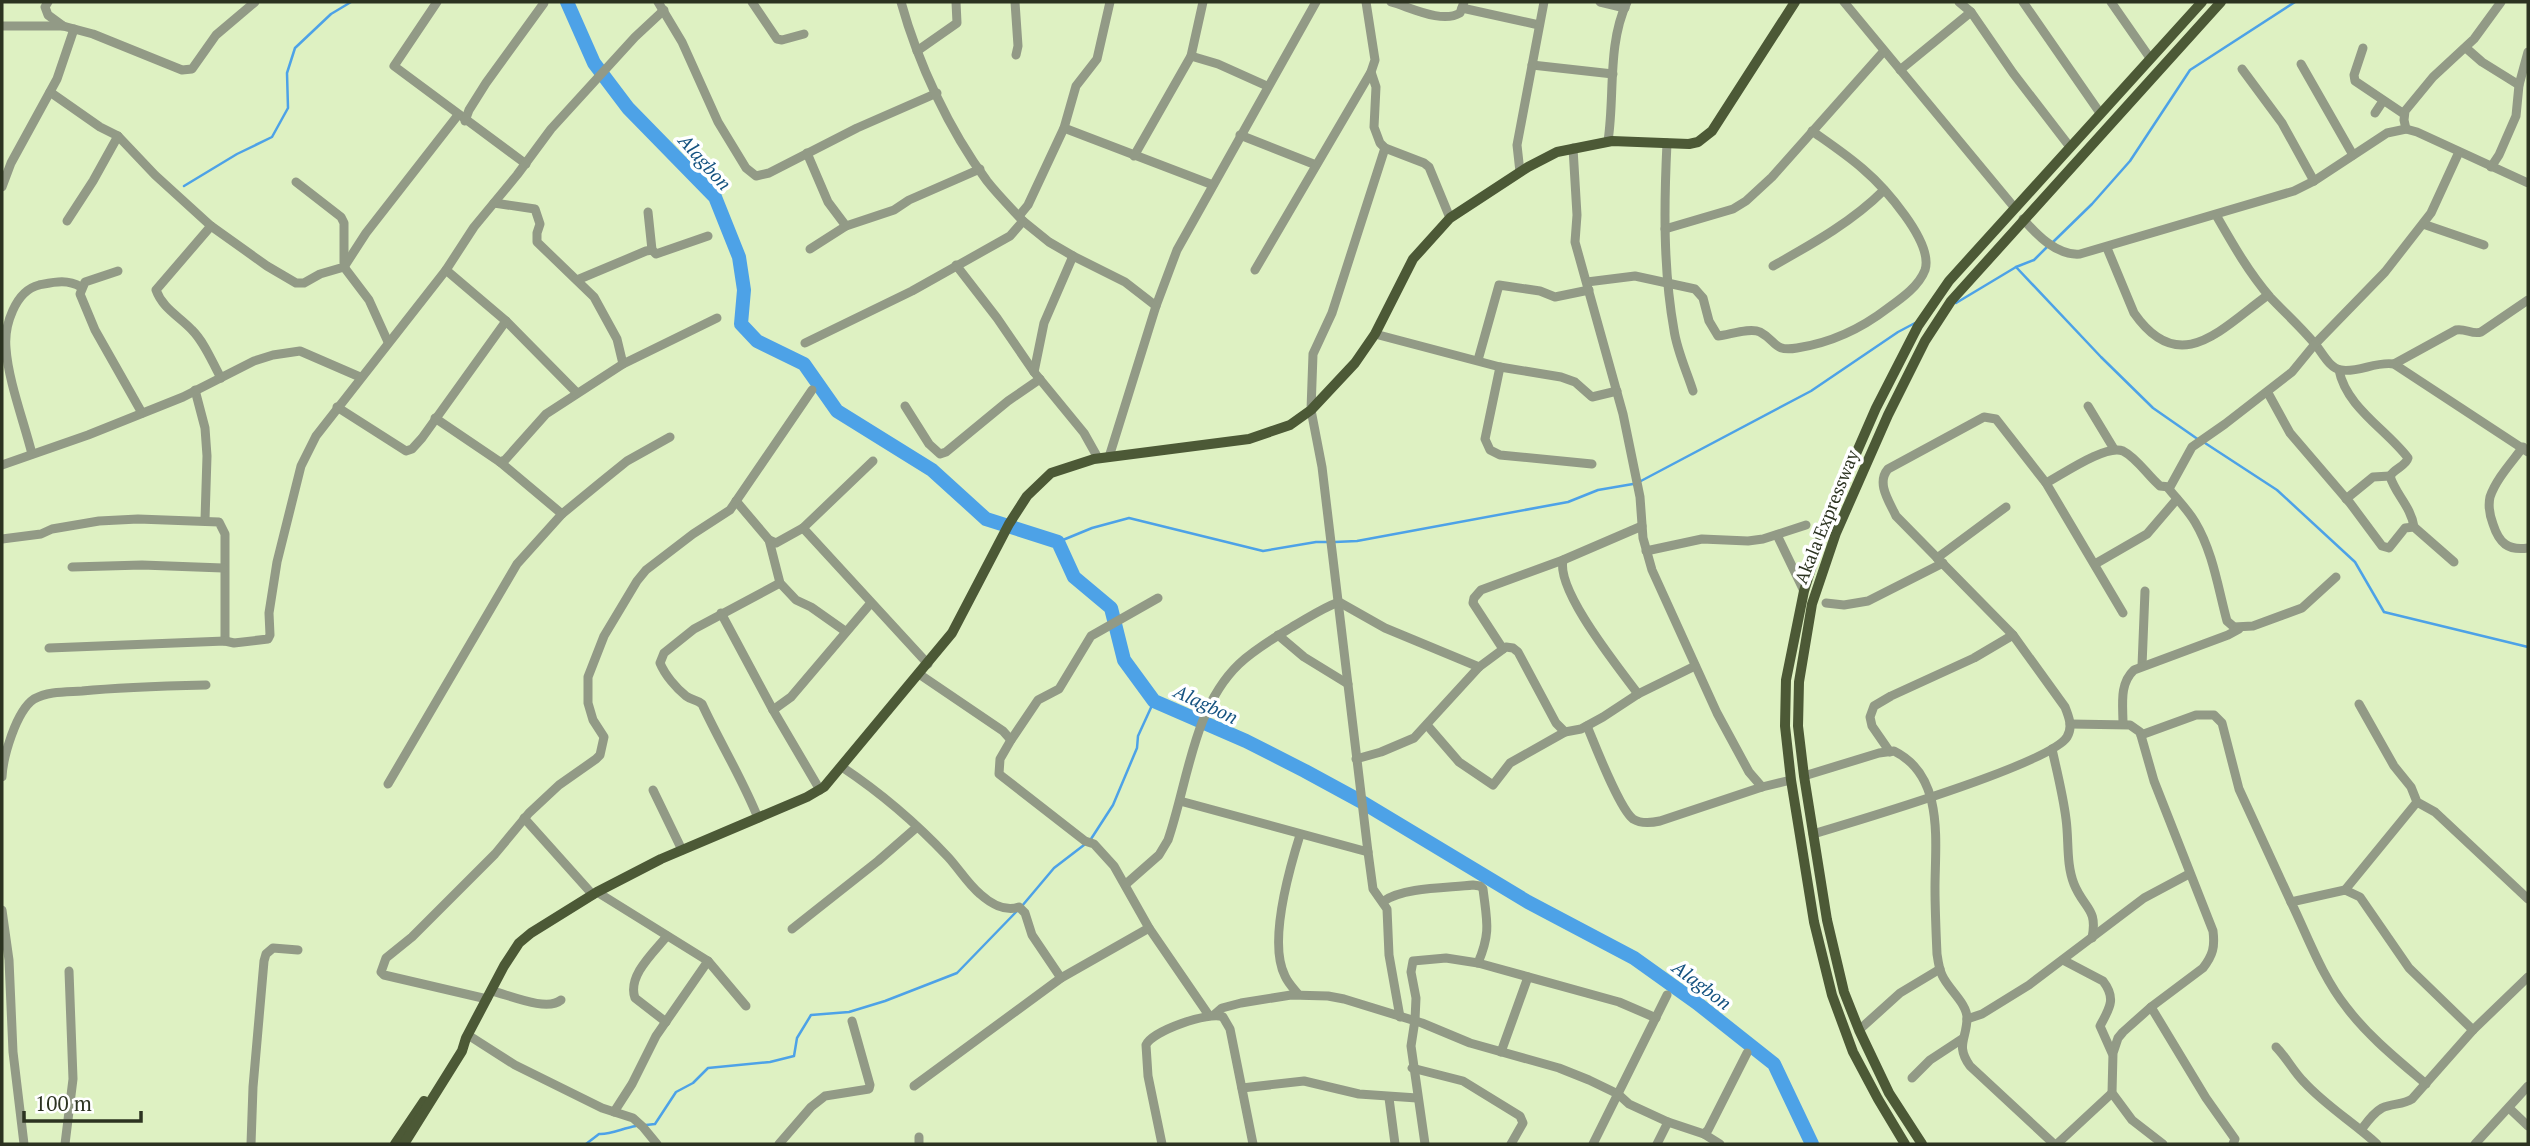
<svg xmlns="http://www.w3.org/2000/svg" width="2530" height="1146" viewBox="0 0 2530 1146" font-family="'PT Serif',serif">
<style>
.lines{fill:none;stroke-linecap:round;stroke-linejoin:round}
.stream{stroke:#4da2e7;stroke-width:2.5}
.river{stroke:#4da2e7;stroke-width:14}
.minor{stroke:#929a86;stroke-width:9}
.major{stroke:#4c5936;stroke-width:10}
.labels{text-anchor:middle;stroke-width:7;stroke-linejoin:round;paint-order:stroke}
.street-label{font-size:18px;fill:#2c3321;stroke:#fff}
.water-label{font-size:19px;font-style:italic;fill:#165381;stroke:#fff}
</style>
<rect width="100%" height="100%" fill="#def1c2"/>
<g class="lines">
<g class="stream">
<path d="M184 186 237 154 272 137 288 108 287 73 295 48 331 14 351 2"/>
<path d="M2053 242 2092 204 2130 161 2190 70 2295 2"/>
<path d="M2016 267 2101 357 2153 408 2199 440"/>
<path d="M1956 303 2016 267 2034 260 2048 246"/>
<path d="M2205 443 2277 490 2355 562 2384 612 2528 647"/>
<path d="M1639 482 1811 391 1898 332 1915 323"/>
<path d="M1058 542 1092 528 1129 518 1263 551 1316 542H1328"/>
<path d="M1335 542 1357 541 1568 502 1598 490 1633 484"/>
<path d="M1091 839 1113 805 1137 748 1138 736 1154 701"/>
<path d="M1022 906 1054 868 1084 845"/>
<path d="M646 1125 655 1124 676 1092 693 1083 708 1068 770 1062 794 1056 797 1038 811 1015 849 1012 885 1001 957 973 1017 911"/>
<path d="M586 1144 599 1134C610 1135 623 1128 636 1126"/>
</g>
<path class="river" d="M567 2 594 63 628 108 715 197 739 257 744 290 741 324 757 341 804 364 837 411 932 470 986 519 1058 542 1074 577 1111 608 1124 660 1154 701 1246 741 1305 771 1362 802 1528 902 1634 958 1697 1003 1774 1064 1812 1144"/>
<g class="minor">
<path d="M48 2 45 7 48 15 63 26 93 34 182 70 192 69 216 35 255 2"/>
<path d="M437 2 394 66 526 164"/>
<path d="M658 2 682 42 718 122 746 168 756 176 769 173 857 128 937 93"/>
<path d="M752 2 777 39 782 40 804 34"/>
<path d="M1015 2 1018 46 1016 55"/>
<path d="M1391 2C1410 7 1442 24 1460 13L1464 2"/>
<path d="M1600 2 1625 8"/>
<path d="M1844 2 2014 207"/>
<path d="M1959 2 1971 12 2013 73 2070 147"/>
<path d="M2023 2 2100 113"/>
<path d="M2111 2 2150 58"/>
<path d="M1462 8 1539 25"/>
<path d="M2 26H63"/>
<path d="M2363 48 2354 75 2355 81 2404 114"/>
<path d="M2466 48 2482 62 2519 85"/>
<path d="M917 51 957 23 956 2"/>
<path d="M1191 56 1218 64 1267 86"/>
<path d="M2301 64 2353 155"/>
<path d="M1532 65 1613 74"/>
<path d="M2242 69 2282 123 2314 181"/>
<path d="M1900 70 1971 12"/>
<path d="M1371 72 1376 87 1374 127 1380 143 1385 148 1424 163 1429 167 1450 218"/>
<path d="M50 92 100 127 118 136 155 175 211 226 267 266 296 283H304L320 274 344 267 366 233 458 115"/>
<path d="M2375 113 2383 101"/>
<path d="M465 121 469 110 486 83 544 3"/>
<path d="M1064 128 1213 185"/>
<path d="M2406 129 2404 120 2405 111 2433 77 2474 39 2501 2"/>
<path d="M1240 135 1316 165"/>
<path d="M1608 141C1615 95 1607 45 1627 2"/>
<path d="M1667 143C1664 204 1663 269 1674 330 1677 351 1687 372 1693 391"/>
<path d="M1385 148 1332 313 1313 354 1311 410 1322 467 1368 852 1373 889 1387 909 1389 955 1400 1017"/>
<path d="M1573 148 1577 215 1575 242 1623 414 1640 497 1643 538 1652 570 1717 713 1749 772 1762 787"/>
<path d="M807 153 828 202 846 226"/>
<path d="M1134 156 1191 56 1203 2"/>
<path d="M2491 167 2499 155 2516 116 2519 85 2528 52"/>
<path d="M1520 172 1517 145 1544 2"/>
<path d="M296 182 341 217 344 223V267L369 300 388 342"/>
<path d="M2 187 11 163 57 79 74 29"/>
<path d="M494 203 535 209 540 224 537 233V242L594 297 617 339 623 364 546 414 505 460 500 462"/>
<path d="M648 212 652 250"/>
<path d="M2216 215C2232 243 2249 273 2270 297 2285 313 2301 327 2315 344 2322 352 2329 368 2341 370 2358 373 2376 361 2394 364L2528 452"/>
<path d="M1019 216 1028 205 1064 128 1076 86 1097 59 1110 2"/>
<path d="M2023 219C2037 235 2057 256 2080 254L2294 191 2314 181 2387 133 2406 129 2417 132 2528 183"/>
<path d="M67 221 93 181 118 136"/>
<path d="M1023 221 1049 242 1073 256 1125 282 1156 306"/>
<path d="M2423 224 2484 245"/>
<path d="M211 226 156 290C163 309 179 316 192 330 205 343 212 362 221 378"/>
<path d="M1665 229 1733 209 1746 201 1772 177 1884 51"/>
<path d="M2107 248 2134 313C2180 379 2222 328 2268 295"/>
<path d="M810 249 846 226 894 210 909 200 980 169"/>
<path d="M956 265 997 318 1034 372 1084 433 1098 458"/>
<path d="M1773 266C1812 244 1852 222 1884 190"/>
<path d="M446 270 506 321 577 393"/>
<path d="M1255 270 1371 72 1375 60 1366 2"/>
<path d="M118 271 85 282 80 294 95 330 142 413"/>
<path d="M577 280 646 251 652 250 656 254 708 236"/>
<path d="M1587 282 1635 276 1695 289 1703 298 1709 321 1718 336C1729 335 1750 327 1760 332 1777 341 1773 352 1797 348 1830 343 1862 328 1888 308 1902 298 1919 286 1925 270 1934 242 1883 186 1863 169 1847 155 1829 143 1812 131"/>
<path d="M1375 334 1500 367 1561 377 1575 382 1592 397 1617 391"/>
<path d="M805 343 912 291 1010 236 1023 221C1011 208 998 195 987 181 949 130 918 63 901 2"/>
<path d="M1478 360 1499 285 1540 291 1555 297 1589 290"/>
<path d="M623 364 717 318"/>
<path d="M2394 364 2456 330C2465 328 2473 335 2481 332L2528 300"/>
<path d="M1500 367 1485 439 1490 450 1500 455 1592 464"/>
<path d="M2339 370C2346 407 2387 430 2408 458 2406 466 2395 468 2390 476 2395 494 2411 506 2414 527"/>
<path d="M1034 372 1044 323 1073 256"/>
<path d="M195 390 205 428 207 456 205 520"/>
<path d="M2268 393 2290 433 2350 503 2382 546 2389 548 2405 528 2414 527 2454 562"/>
<path d="M905 406 929 444 940 454 946 452 1008 401 1040 379"/>
<path d="M2088 406 2114 449"/>
<path d="M337 407 406 451 412 449 422 438 506 321"/>
<path d="M435 418 500 462 562 514"/>
<path d="M2523 447C2512 462 2496 479 2490 497 2488 506 2490 516 2493 524 2499 543 2508 551 2528 548"/>
<path d="M32 454C24 422 8 380 6 348 4 326 15 291 39 285 55 282 67 279 81 287"/>
<path d="M1109 457 1156 306 1177 250 1316 2"/>
<path d="M873 461 803 528 928 664"/>
<path d="M2 465 88 435 183 397 254 361 273 355 300 351 360 377"/>
<path d="M2046 483C2063 474 2106 444 2123 451 2137 458 2148 476 2160 486L2170 487 2192 447 2225 424 2292 372 2315 344 2385 272 2431 213 2459 152"/>
<path d="M2168 488C2177 499 2188 510 2195 522 2213 552 2218 588 2227 621L2234 627 2253 626 2302 608 2336 577"/>
<path d="M2346 499 2373 477 2390 476"/>
<path d="M736 501 769 540"/>
<path d="M803 528 776 543 769 540 780 583 796 600 811 607 845 631"/>
<path d="M1777 535 1804 591"/>
<path d="M2 539 41 534 52 529 99 521 138 519 219 522 225 534V641"/>
<path d="M1646 551 1702 539 1748 541 1763 539 1806 525"/>
<path d="M1937 558 2006 507"/>
<path d="M1563 560C1556 591 1619 668 1638 694"/>
<path d="M2095 564 2147 534 2177 499"/>
<path d="M72 567 142 565 223 568"/>
<path d="M1158 598 1091 636 1059 689 1038 700 1011 740 1000 759 999 774 1085 841 1094 844 1114 866 1149 928 1208 1014"/>
<path d="M1826 603 1844 605 1868 601 1943 563"/>
<path d="M721 613 773 710"/>
<path d="M1278 635 1304 657 1348 684"/>
<path d="M49 648 225 641 234 643 268 639 270 635 269 613 277 562 301 466 316 436 446 270 474 227 517 175 551 129 635 37 664 10"/>
<path d="M1503 649 1473 603 1474 598 1481 590 1563 560 1642 526"/>
<path d="M2142 666 2145 591"/>
<path d="M919 674 1003 731 1011 740"/>
<path d="M2359 704 2394 766 2411 787 2417 802 2435 812 2528 899"/>
<path d="M2070 724 2130 725 2140 732 2154 781 2213 931C2215 947 2213 955 2203 968L2151 1007 2123 1032 2118 1038 2113 1053 2112 1093 2132 1120 2163 1144"/>
<path d="M2123 724C2123 705 2119 684 2134 670L2228 635 2239 629"/>
<path d="M1427 725 1459 762 1493 785 1510 763 1565 732 1581 729 1603 717 1638 694 1695 666"/>
<path d="M1587 726C1595 745 1619 808 1633 819 1641 824 1651 823 1660 821L1762 787 1791 780"/>
<path d="M2141 735 2196 715H2214L2222 723 2239 789 2291 902"/>
<path d="M2052 749C2057 772 2063 795 2066 819 2069 840 2066 864 2074 884 2084 909 2098 908 2092 938"/>
<path d="M1890 752 1872 726 1870 717 1874 706 1891 696 1974 658 2013 635"/>
<path d="M1356 759 1381 752 1414 738 1479 667 1506 647 1513 648 1518 652 1556 723 1565 732"/>
<path d="M842 767C881 793 916 823 948 857 959 869 968 884 980 894 990 903 1005 912 1019 907L1025 913 1032 935 1061 978"/>
<path d="M1804 776 1879 753 1894 751C1945 776 1935 842 1935 888 1935 910 1936 932 1937 954 1938 961 1939 969 1942 975 1948 989 1967 1003 1967 1018 1967 1039 1955 1045 1970 1066L2054 1144"/>
<path d="M2 777C3 757 16 711 34 699 48 691 67 692 82 691 123 687 164 686 206 685"/>
<path d="M388 784 517 564 562 514 601 482 627 461 670 437"/>
<path d="M653 790 682 850"/>
<path d="M820 790 773 710 791 697 870 604"/>
<path d="M1180 801 1368 852"/>
<path d="M524 818 593 895"/>
<path d="M758 818C742 778 720 743 702 704 696 699 691 700 686 696 676 688 665 675 660 663L664 653 694 629 780 583"/>
<path d="M1813 834C1853 822 2050 764 2067 737 2073 727 2069 717 2065 707L2013 635 1896 516C1889 501 1876 483 1888 469L1984 417 1996 419 2046 483 2123 613"/>
<path d="M1126 884 1159 855 1168 840C1188 782 1193 708 1239 664 1255 649 1274 638 1292 627 1308 618 1322 608 1339 602L1385 628 1479 667"/>
<path d="M2345 890 2417 802"/>
<path d="M597 892 708 961 746 1006"/>
<path d="M1384 901C1404 887 1448 888 1473 885L1480 886 1483 889C1487 922 1491 932 1478 963"/>
<path d="M2 910 9 960 13 1052 24 1144"/>
<path d="M792 929 878 861 917 827"/>
<path d="M2063 960 2103 981C2117 999 2109 1009 2100 1026L2112 1053"/>
<path d="M492 991C509 995 547 1012 561 1000"/>
<path d="M1298 994C1294 989 1288 983 1285 976 1268 943 1289 870 1300 835"/>
<path d="M487 999 384 975 381 972 386 958 412 937 495 854 529 813 559 785 596 759 600 755 604 737 593 720 588 703V677L604 636 637 581 646 570 693 534 730 510 812 390"/>
<path d="M2151 1007 2206 1098 2235 1139 2233 1144"/>
<path d="M1214 1015 1222 1008 1241 1003 1291 995 1328 996 1344 999 1422 1023 1470 1043 1559 1068 1589 1080 1618 1094 1629 1104 1668 1122 1704 1134 1720 1144"/>
<path d="M1967 1019 1982 1014 2029 985 2144 898 2189 874"/>
<path d="M666 1022 635 998C627 976 654 952 667 936"/>
<path d="M1859 1030 1900 993 1940 969"/>
<path d="M468 1035 515 1065 602 1108 633 1118 643 1127 657 1144"/>
<path d="M2276 1047C2287 1058 2293 1071 2304 1082 2326 1106 2353 1122 2377 1144"/>
<path d="M1501 1052 1528 977"/>
<path d="M1412 1068 1463 1081 1520 1116 1523 1123 1511 1144"/>
<path d="M1912 1078 1930 1060 1962 1039"/>
<path d="M2426 1084C2398 1060 2369 1037 2347 1008 2322 977 2308 937 2291 902L2345 890 2360 897 2409 968 2473 1030"/>
<path d="M914 1086 1061 978 1149 928"/>
<path d="M1242 1088 1304 1081 1359 1094 1417 1098"/>
<path d="M1389 1098 1395 1144"/>
<path d="M2509 1108 2528 1126"/>
<path d="M614 1112 632 1084 656 1036 708 961"/>
<path d="M2361 1130C2367 1122 2373 1113 2382 1108 2392 1103 2403 1105 2412 1099L2473 1030 2528 977"/>
<path d="M1704 1134 1708 1130 1747 1053"/>
<path d="M65 1144 73 1079 69 971"/>
<path d="M251 1144 253 1087 264 961 266 954 273 948 298 950"/>
<path d="M779 1144 811 1107 825 1096 869 1089 870 1085 852 1021"/>
<path d="M919 1144V1137"/>
<path d="M1162 1144 1148 1076 1146 1045C1152 1031 1209 1011 1223 1017L1230 1029 1253 1144"/>
<path d="M1425 1144 1411 1046 1415 1020 1416 998 1411 972 1413 961 1446 958 1478 963 1619 1002 1656 1018"/>
<path d="M1593 1144 1667 995"/>
<path d="M1657 1144 1668 1122"/>
<path d="M2057 1144 2112 1093"/>
<path d="M2475 1144 2528 1086"/>
</g>
<g class="major">
<path d="M395 1144 424 1101"/>
<path d="M404 1144 462 1051 466 1038 504 966 519 943 531 933 597 892 661 859 807 797 824 787 952 633 1009 524 1027 496 1051 473 1094 459 1249 439 1290 425 1311 410 1355 363 1375 334 1413 259 1450 218 1528 167 1557 152 1612 141 1689 144 1698 142 1712 131 1795 2"/>
<path d="M1905 1144 1878 1099 1853 1052 1832 995 1814 922 1791 780 1785 726 1786 680 1804 591 1824 527 1876 408 1918 326 1949 281 2202 2"/>
<path d="M1922 1144 1889 1093 1859 1030 1844 992 1827 920 1804 776 1798 726 1799 682 1812 604 1836 533 1888 415 1925 341 1951 301 2221 2"/>
</g>
</g>
<g class="labels">
<g class="street-label">
<text transform="translate(1827 517) rotate(-68)" y="6">Akala Expressway</text>
</g>
<g class="water-label">
<text transform="translate(705 162) rotate(48)" y="7">Alagbon</text>
<text transform="translate(1206 704) rotate(25)" y="7">Alagbon</text>
<text transform="translate(1702 985) rotate(37)" y="7">Alagbon</text>
</g>
</g>
<rect width="2530" height="1146" fill="none" stroke="#2c3321" stroke-width="7"/>
<path d="M24 1111v10h117v-10" fill="none" stroke="#2c3321" stroke-width="3.5"/>
<text x="35" y="1111" font-size="21" fill="#2c3321" stroke="#ffffff" stroke-width="5" paint-order="stroke">100 m</text>
</svg>
